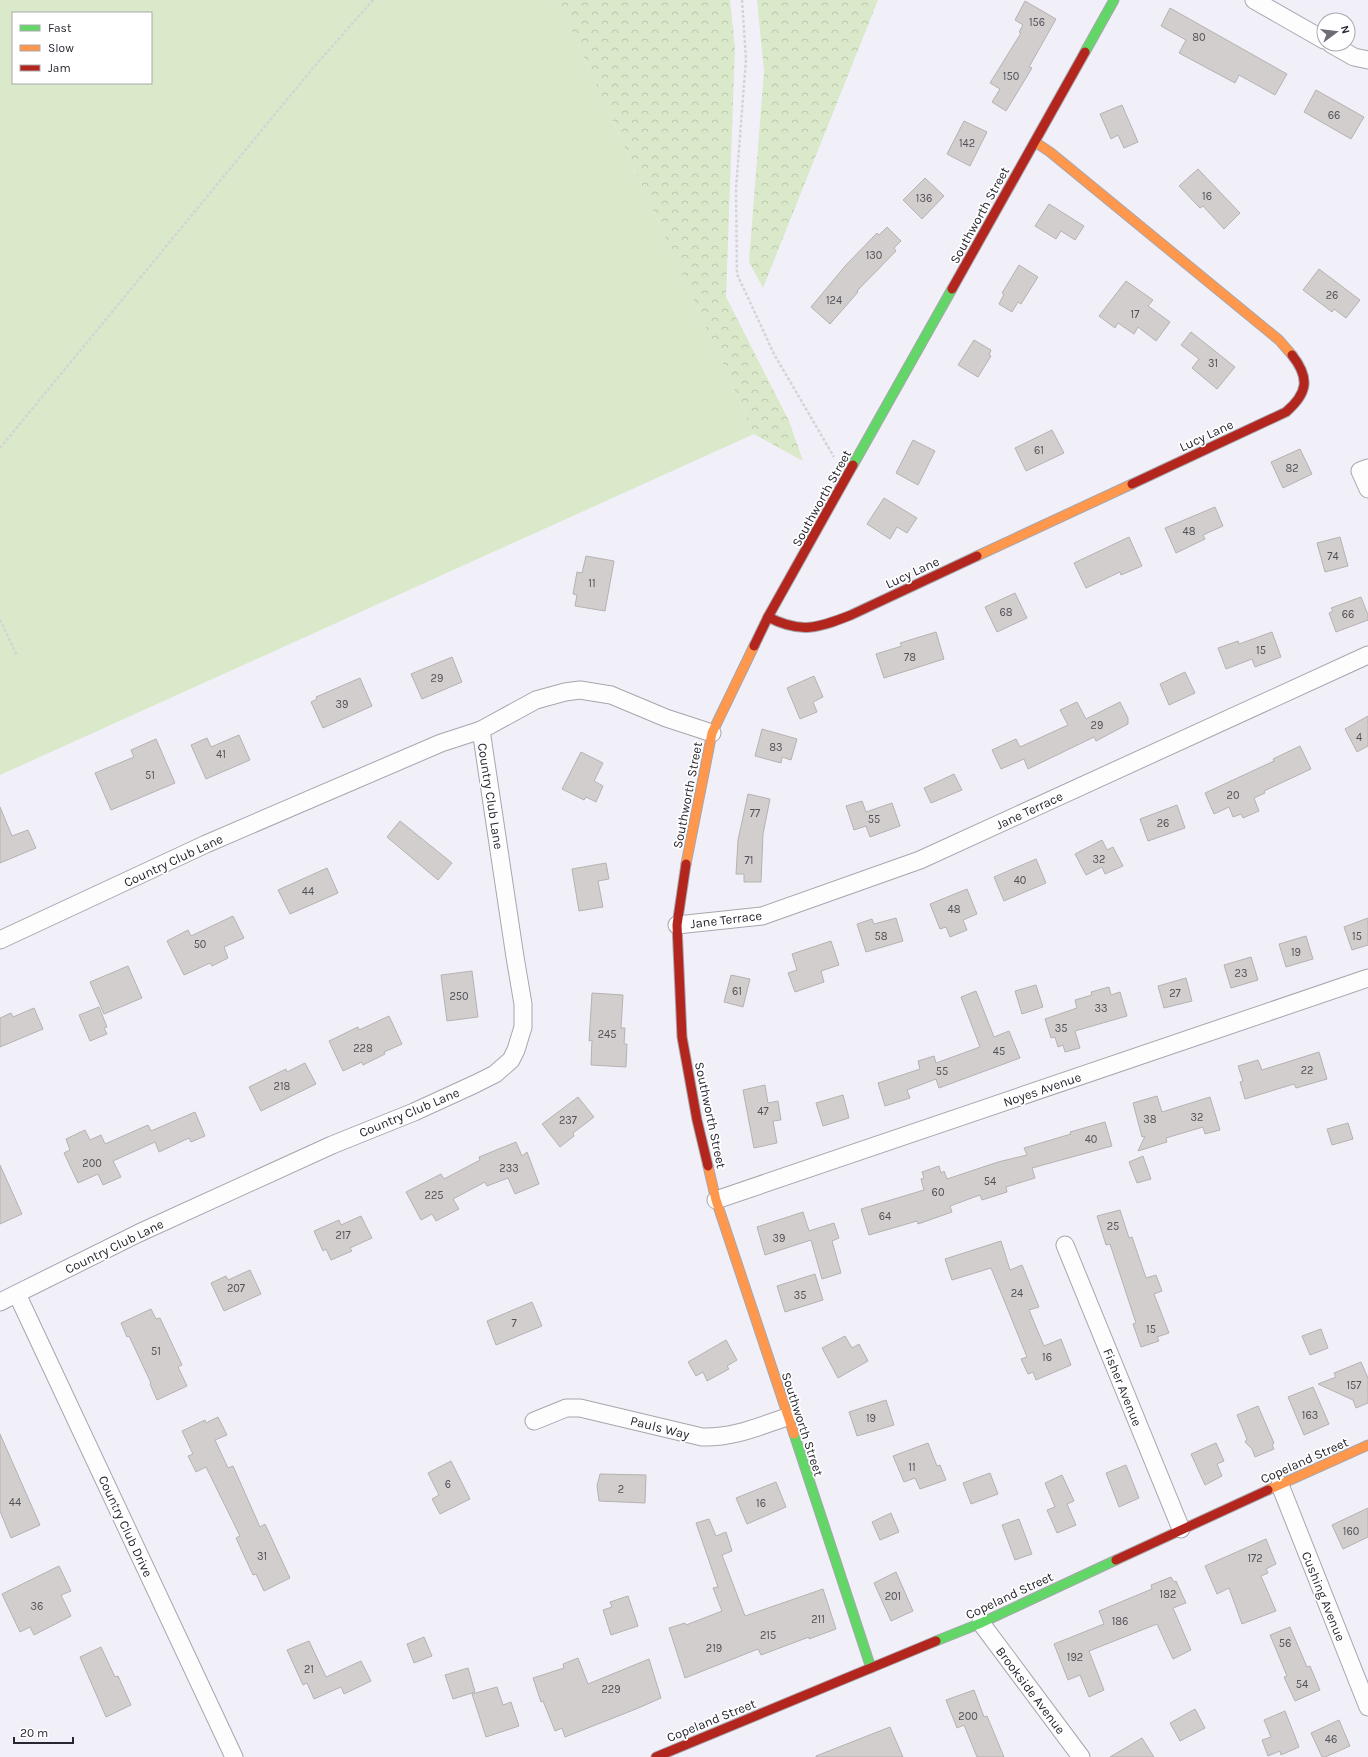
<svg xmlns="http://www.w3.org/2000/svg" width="1368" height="1757" viewBox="0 0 1368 1757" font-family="Karla,sans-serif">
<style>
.forest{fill:url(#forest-crowns)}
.park{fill:#d9e9c9;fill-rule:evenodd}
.building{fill:#d2cecd;stroke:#b6b2b2}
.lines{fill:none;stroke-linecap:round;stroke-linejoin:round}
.street-casing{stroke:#a7a6ae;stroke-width:19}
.fast-casing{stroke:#a7a6ae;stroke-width:11}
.slow-casing{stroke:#a7a6ae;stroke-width:11}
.jam-casing{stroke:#a7a6ae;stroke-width:11}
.path{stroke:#d4d4d6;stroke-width:2.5;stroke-dasharray:3 2;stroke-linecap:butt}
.street{stroke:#fdfdfe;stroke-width:17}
.fast{stroke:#63d668;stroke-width:9}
.slow{stroke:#ff974d;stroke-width:9}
.jam{stroke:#b3261e;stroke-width:9}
.labels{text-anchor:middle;stroke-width:3.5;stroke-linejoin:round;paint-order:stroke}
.number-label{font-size:11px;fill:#525057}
.street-label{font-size:13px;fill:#282630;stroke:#fff}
</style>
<defs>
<pattern id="forest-crowns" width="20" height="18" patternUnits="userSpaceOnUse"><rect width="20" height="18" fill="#d9e9c9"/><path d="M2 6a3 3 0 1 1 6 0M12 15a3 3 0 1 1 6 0" fill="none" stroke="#bac8ad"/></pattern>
</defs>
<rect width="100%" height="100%" fill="#f1f0f9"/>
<g class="forest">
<path d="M558 0H730L735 47 726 297 789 421 803 461 754 434Z"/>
<path d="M757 0H878L763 288 749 262 764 71Z"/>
</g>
<path class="park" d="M0 0H558L754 434 0 775ZM13 13H151V83H13Z"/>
<g class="building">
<path d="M1025 1 1056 19 1029 67 1032 68 1006 111 992 102 1000 89 990 83 1021 33 1019 32 1023 25 1015 20Z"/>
<path d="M1170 8 1287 74 1275 95 1239 75 1235 83 1179 53 1186 40 1161 26Z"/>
<path d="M1316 90 1364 117 1351 139 1304 112Z"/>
<path d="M1122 105 1138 142 1124 148 1118 135 1111 139 1100 114Z"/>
<path d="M964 121 987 132 970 166 947 154Z"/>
<path d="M1198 169 1240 213 1224 229 1203 206 1200 208 1179 186Z"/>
<path d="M925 178 944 196 922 219 903 200Z"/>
<path d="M1049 204 1084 226 1075 240 1061 231 1056 239 1035 226Z"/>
<path d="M887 227 901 241 894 248 896 251 857 291 858 292 830 324 811 307 846 265 877 233 879 235Z"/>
<path d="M1019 265 1038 277 1021 304 1018 302 1012 312 999 304 1004 294 1002 293Z"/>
<path d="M1319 269 1360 300 1346 318 1334 309 1332 312 1303 290Z"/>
<path d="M1126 281 1153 300 1148 306 1170 322 1156 341 1138 327 1134 334 1118 323 1115 328 1099 316Z"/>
<path d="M1191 332 1235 367 1217 389 1192 368 1199 359 1181 345Z"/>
<path d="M974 340 991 350 989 355 991 356 978 377 958 365Z"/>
<path d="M1052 430 1064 453 1026 471 1015 448Z"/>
<path d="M913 440 935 451 918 485 896 473Z"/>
<path d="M1300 449 1312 474 1283 488 1271 462Z"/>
<path d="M884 498 917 518 907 533 897 527 890 539 867 524Z"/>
<path d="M1215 507 1223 526 1203 535 1205 539 1176 553 1165 528Z"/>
<path d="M1129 537 1142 566 1121 575 1120 572 1086 588 1074 563Z"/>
<path d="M1340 537 1348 566 1325 572 1317 543Z"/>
<path d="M586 556 614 561 605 611 575 606 577 595 573 594 577 572 582 573Z"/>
<path d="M1015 593 1027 618 997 632 985 607Z"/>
<path d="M1361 597 1368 615V620L1336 632 1329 613 1333 611 1331 608Z"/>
<path d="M936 632 944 659 884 678 876 654 902 646 900 643Z"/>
<path d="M1272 632 1281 657 1255 667 1252 659 1226 669 1218 648 1238 641 1239 644Z"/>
<path d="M452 657 462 682 422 699 411 674Z"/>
<path d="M1185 672 1195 693 1169 705 1160 684Z"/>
<path d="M814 676 823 697 813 702 817 712 800 719 787 688Z"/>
<path d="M360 678 372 706 323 728 311 702 317 699 316 697Z"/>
<path d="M1077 702 1086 719 1120 702 1128 718V724L1096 741 1094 737 1028 769 1024 759 1001 769 992 750 1016 739 1020 747 1068 725 1060 710Z"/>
<path d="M1368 716V746L1357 752 1345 729Z"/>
<path d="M762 729 797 739 791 760 782 757 781 763 755 756Z"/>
<path d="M239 735 250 760 206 779 191 745 207 738 211 747Z"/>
<path d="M156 739 175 783 111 810 95 773 134 757 131 750Z"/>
<path d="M1300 746 1311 769 1264 791 1265 793 1254 798 1259 811 1243 818 1241 814 1233 817 1229 807 1214 814 1205 793 1274 761 1273 759Z"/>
<path d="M581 752 603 763 594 781 603 786 596 802 586 797 584 800 562 789Z"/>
<path d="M954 774 962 790 931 803 924 788Z"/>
<path d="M748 794 770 799 763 834 761 882H744V874H736L738 840Z"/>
<path d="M862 801 866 812 892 803 900 826 870 837 866 826 854 830 846 806Z"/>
<path d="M1177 805 1185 828 1148 841 1140 819Z"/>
<path d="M0 807 12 836 28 830 36 848 0 863Z"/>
<path d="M400 821 452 863 438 880 387 837Z"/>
<path d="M1102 840 1107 850 1113 847 1123 866 1105 874 1102 867 1086 875 1075 854Z"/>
<path d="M1036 859 1046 883 1004 901 994 877Z"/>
<path d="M606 863 609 879 598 881 603 907 579 911 572 869Z"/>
<path d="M327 868 338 893 290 914 278 890Z"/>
<path d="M967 889 977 914 963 920 967 930 950 937 946 927 940 929 930 904Z"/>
<path d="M233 916 244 938 224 947 228 958 212 966 210 963 184 975 167 941 188 930 191 936Z"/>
<path d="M896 918 903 941 866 952 857 924 872 919 874 924Z"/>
<path d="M1368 918V945L1352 950 1344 927Z"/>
<path d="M1306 936 1313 959 1286 967 1279 944Z"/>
<path d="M831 941 839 965 821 971 824 982 795 992 788 973 797 970 792 954Z"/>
<path d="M1251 957 1258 980 1231 988 1224 965Z"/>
<path d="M128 966 142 998 104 1014 90 982Z"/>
<path d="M472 971 478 1017 447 1021 441 975Z"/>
<path d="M731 975 750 979 743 1007 724 1002Z"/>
<path d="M1186 978 1192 1001 1164 1008 1158 986Z"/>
<path d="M1036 985 1043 1007 1022 1014 1015 991Z"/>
<path d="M1109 987 1111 995 1120 992 1127 1016 1075 1031 1080 1048 1065 1052 1063 1045 1058 1047 1055 1037 1051 1038 1045 1019 1077 1008 1075 1000 1092 995 1091 992Z"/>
<path d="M976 991 994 1037 1009 1031 1020 1058 939 1088 936 1079 907 1090 910 1098 885 1106 878 1083 920 1069 918 1061 934 1056 936 1063 980 1047 961 997Z"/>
<path d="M592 993 623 995 621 1028H625L624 1044H627L626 1067 591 1065 592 1040 589 1041Z"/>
<path d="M99 1007 107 1027 104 1028 107 1034 90 1041 79 1015Z"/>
<path d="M34 1008 43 1029 0 1047V1018L11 1013 13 1017Z"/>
<path d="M389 1016 402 1044 384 1052 385 1054 363 1065 362 1062 343 1071 329 1041 358 1027 359 1030Z"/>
<path d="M1319 1052 1327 1079 1296 1088 1294 1084 1245 1099 1240 1082 1243 1081 1238 1066 1258 1060 1262 1070Z"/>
<path d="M305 1063 316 1084 261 1111 249 1087 286 1069 287 1072Z"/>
<path d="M765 1085 768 1103 778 1101 781 1120 773 1121 777 1143 754 1148 743 1090Z"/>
<path d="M843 1095 849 1118 823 1126 816 1103Z"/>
<path d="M1157 1096 1162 1112 1210 1097 1220 1130 1205 1134 1203 1127 1166 1138 1167 1142 1138 1151 1145 1136 1142 1137 1133 1103Z"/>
<path d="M578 1097 594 1117 573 1133 574 1136 560 1147 542 1124Z"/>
<path d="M195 1112 205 1136 191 1142 189 1138 159 1152 155 1142 113 1161 121 1177 103 1185 98 1174 78 1183 64 1153 70 1150 66 1139 85 1130 90 1140 101 1135 105 1144 148 1125 151 1131Z"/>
<path d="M1105 1122 1112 1146 1032 1168 1035 1178 1006 1187 1007 1192 982 1200 980 1195 950 1206 952 1212 918 1224 917 1221 869 1235 861 1209 924 1190 921 1179 924 1178 922 1172 939 1166 941 1173 944 1171 947 1179 998 1162 1027 1155 1024 1148 1071 1134 1070 1132Z"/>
<path d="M1348 1123 1353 1139 1332 1145 1327 1129Z"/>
<path d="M516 1142 522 1156 527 1152 539 1184 515 1194 508 1178 487 1186 485 1182 453 1199 459 1209 436 1221 432 1214 421 1220 406 1192 441 1174 444 1179 480 1160 479 1157Z"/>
<path d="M1143 1156 1151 1179 1137 1183 1129 1162Z"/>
<path d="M0 1165 22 1214 0 1224Z"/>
<path d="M1120 1210 1129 1238 1132 1237 1146 1278 1156 1275 1162 1291 1154 1294 1169 1333 1157 1337 1159 1341 1141 1347 1133 1324 1136 1323 1110 1244 1106 1245 1097 1216Z"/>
<path d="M803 1212 809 1231 834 1223 839 1238 832 1241 841 1273 822 1279 811 1240 765 1255 757 1227Z"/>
<path d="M361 1216 372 1238 350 1248 352 1251 331 1260 326 1249 323 1251 314 1231 339 1220 341 1225Z"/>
<path d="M1001 1241 1010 1270 1022 1265 1039 1307 1029 1310 1044 1346 1061 1339 1071 1365 1036 1380 1033 1372 1028 1374 1021 1359 1027 1357 991 1268 952 1280 945 1259Z"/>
<path d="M250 1270 261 1294 224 1311 211 1283 226 1276 228 1280Z"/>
<path d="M815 1274 823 1300 785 1312 777 1286Z"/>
<path d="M532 1302 542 1326 496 1345 487 1321Z"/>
<path d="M151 1309 156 1319 160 1318 182 1365 178 1367 187 1386 157 1400 150 1384 151 1383 129 1336 127 1337 121 1323Z"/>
<path d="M1321 1329 1328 1348 1310 1355 1302 1336Z"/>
<path d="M845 1336 852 1348 859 1344 868 1361 838 1378 822 1348Z"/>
<path d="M726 1340 737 1360 727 1366 729 1369 707 1381 703 1372 696 1376 688 1362Z"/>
<path d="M1361 1362 1368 1378V1403L1356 1408 1353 1400 1318 1384 1336 1377 1334 1373Z"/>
<path d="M1313 1387 1329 1424 1304 1435 1288 1397Z"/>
<path d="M886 1400 894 1425 857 1436 849 1412Z"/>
<path d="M1258 1406 1274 1443 1272 1444 1274 1449 1255 1457 1252 1449 1245 1442 1247 1439 1237 1415Z"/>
<path d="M218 1417 227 1435 215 1440 228 1468 233 1466 260 1527 265 1524 290 1578 264 1591 256 1574 253 1575 236 1538 240 1536 206 1467 196 1472 188 1456 193 1454 182 1431 205 1420 206 1423Z"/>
<path d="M0 1434 40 1525 11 1538 0 1511Z"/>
<path d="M928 1443 937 1466 940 1465 946 1480 920 1489 915 1478 904 1482 893 1456Z"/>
<path d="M1216 1443 1224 1461 1217 1464 1222 1476 1205 1485 1191 1454Z"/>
<path d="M451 1461 470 1499 440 1514 432 1499 439 1495 428 1473Z"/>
<path d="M1126 1465 1139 1498 1119 1507 1106 1473Z"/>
<path d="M990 1473 998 1494 971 1504 963 1483Z"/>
<path d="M600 1474 646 1475 645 1503 599 1501 597 1486Z"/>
<path d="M1062 1475 1074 1501 1067 1504 1076 1525 1057 1533 1047 1510 1055 1507 1045 1483Z"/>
<path d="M776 1482 786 1507 747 1524 736 1498Z"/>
<path d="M1368 1508V1537L1343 1549 1332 1525Z"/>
<path d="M891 1513 899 1532 880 1540 872 1522Z"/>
<path d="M709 1519 716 1536 726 1532 732 1551 722 1555 745 1616 823 1589 836 1629 809 1639V1637L761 1655 758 1649 685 1678 669 1628 685 1623 686 1625 722 1611 713 1588 718 1587 696 1523Z"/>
<path d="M1019 1519 1032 1554 1015 1560 1002 1525Z"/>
<path d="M1266 1539 1276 1564 1266 1569 1268 1573 1261 1576 1276 1611 1242 1624 1229 1588 1217 1594 1205 1566Z"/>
<path d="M59 1566 71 1591 61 1595 71 1616 34 1635 30 1627 20 1632 2 1594Z"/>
<path d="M896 1572 913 1611 891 1621 874 1583Z"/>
<path d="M1171 1577 1174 1582 1176 1581 1186 1603 1173 1608 1191 1650 1173 1659 1157 1624 1089 1651 1104 1690 1089 1697 1080 1675 1068 1680 1054 1644 1104 1624 1099 1611 1152 1589 1151 1585Z"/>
<path d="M628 1596 638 1626 611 1635 603 1610 612 1607 610 1602Z"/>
<path d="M1290 1627 1307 1667 1310 1666 1320 1690 1295 1701 1284 1677 1287 1676 1270 1635Z"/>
<path d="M424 1637 432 1656 414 1663 407 1644Z"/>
<path d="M309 1641 326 1677 361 1661 371 1681 344 1694 341 1687 314 1699 307 1683 303 1685 287 1650Z"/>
<path d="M101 1647 115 1677 118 1676 131 1705 106 1717 80 1657Z"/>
<path d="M578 1658 588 1684 649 1659 661 1698 636 1709 565 1737 562 1728 555 1731 543 1701 541 1702 533 1678 564 1668 563 1664Z"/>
<path d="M468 1668 475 1692 453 1699 445 1675Z"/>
<path d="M497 1687 503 1705 511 1702 519 1726 486 1737 472 1694Z"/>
<path d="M974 1690 984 1717 987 1716 1004 1757H977L964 1725 957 1728 946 1700Z"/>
<path d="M1195 1709 1205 1728 1180 1741 1170 1723Z"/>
<path d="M1285 1711 1299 1747 1281 1755 1280 1751 1268 1756 1262 1740 1271 1737 1264 1720Z"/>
<path d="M1339 1720 1350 1746 1325 1757H1322L1311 1733Z"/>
<path d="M890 1727 903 1757H816V1756Z"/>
<path d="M1142 1738 1154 1757H1110Z"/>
</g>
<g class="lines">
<g class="street-casing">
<g id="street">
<path d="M1254 0 1324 40"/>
<path d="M1331 44 1354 57 1368 60"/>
<path d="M1368 468 1360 471 1368 489"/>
<path d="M677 925 762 916 920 860 1368 655"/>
<path d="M0 940 206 844 441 743 481 730 536 700 565 692 580 690 611 695 666 718 712 733"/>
<path d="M716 1200 1368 978"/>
<path d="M1065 1245 1181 1529"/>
<path d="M17 1294 234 1757"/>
<path d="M0 1302 139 1233 332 1145 414 1112 475 1084 495 1074 511 1060 516 1050 523 1027V1004L515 957 481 730"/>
<path d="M534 1421 566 1408H580L702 1437C733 1438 757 1427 787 1417"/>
<path d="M1280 1485 1368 1707"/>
<path d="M981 1623 1081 1757"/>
</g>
</g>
<g class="fast-casing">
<g id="fast">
<path d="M1085 52 1114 0"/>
<path d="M853 465 952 289"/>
<path d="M794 1434 871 1668"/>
<path d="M936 1641 981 1623 1116 1560"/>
</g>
</g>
<g class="slow-casing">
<g id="slow">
<path d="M1035 142 1050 152 1279 340 1292 355"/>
<path d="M977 556 1132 484"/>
<path d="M686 864 712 733 754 646"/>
<path d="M708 1166 716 1200 794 1434"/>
<path d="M1268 1490 1368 1445"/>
</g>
</g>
<g class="jam-casing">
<g id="jam">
<path d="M952 289 1085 52"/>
<path d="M1132 484 1286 412C1308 393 1310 378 1292 355"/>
<path d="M768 617C801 634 818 628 851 615L977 556"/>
<path d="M754 646 768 617 853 465"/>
<path d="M686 864 677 925 682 1037 697 1120 708 1166"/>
<path d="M1116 1560 1268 1490"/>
<path d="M656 1757 936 1641"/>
</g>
</g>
<g class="path">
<path d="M742 0 746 59 736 188 737 274 774 354 834 457"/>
<path d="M0 448 313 68 373 0"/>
<path d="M0 620 17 656"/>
</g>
<use href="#street" class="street"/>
<use href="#fast" class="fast"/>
<use href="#slow" class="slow"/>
<use href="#jam" class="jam"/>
</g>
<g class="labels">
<g class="number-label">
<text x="1037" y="26">156</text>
<text x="1199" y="41">80</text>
<text x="1011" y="80">150</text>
<text x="1334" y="119">66</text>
<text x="967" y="147">142</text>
<text x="1207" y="200">16</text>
<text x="924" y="202">136</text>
<text x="874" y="259">130</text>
<text x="1332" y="299">26</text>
<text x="834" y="304">124</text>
<text x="1135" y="318">17</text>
<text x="1213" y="367">31</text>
<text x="1039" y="454">61</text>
<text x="1292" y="472">82</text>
<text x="1189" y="535">48</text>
<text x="1333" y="560">74</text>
<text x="592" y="587">11</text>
<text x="1006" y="616">68</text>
<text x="1348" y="618">66</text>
<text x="1261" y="654">15</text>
<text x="910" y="661">78</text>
<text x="437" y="682">29</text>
<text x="342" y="708">39</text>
<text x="1097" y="729">29</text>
<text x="1359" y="741">4</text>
<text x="776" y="751">83</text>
<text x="221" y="758">41</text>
<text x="150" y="779">51</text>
<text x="1233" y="799">20</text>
<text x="755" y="817">77</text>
<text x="874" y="823">55</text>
<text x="1163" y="827">26</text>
<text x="1099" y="863">32</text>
<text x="749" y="864">71</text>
<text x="1020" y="884">40</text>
<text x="308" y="895">44</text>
<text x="954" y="913">48</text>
<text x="881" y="940">58</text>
<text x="1357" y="940">15</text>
<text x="200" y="948">50</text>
<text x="1296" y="956">19</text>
<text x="1241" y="977">23</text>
<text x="737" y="995">61</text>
<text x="1175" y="997">27</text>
<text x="459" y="1000">250</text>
<text x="1101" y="1012">33</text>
<text x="1061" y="1032">35</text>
<text x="607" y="1038">245</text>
<text x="363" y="1052">228</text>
<text x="999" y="1055">45</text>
<text x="1307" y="1074">22</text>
<text x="942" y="1075">55</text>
<text x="282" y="1090">218</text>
<text x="763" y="1115">47</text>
<text x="1197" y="1121">32</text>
<text x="1150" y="1123">38</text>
<text x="568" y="1124">237</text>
<text x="1091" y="1143">40</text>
<text x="92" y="1167">200</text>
<text x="509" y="1172">233</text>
<text x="990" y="1185">54</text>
<text x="938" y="1196">60</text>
<text x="434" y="1199">225</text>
<text x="885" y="1220">64</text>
<text x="1113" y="1230">25</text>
<text x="343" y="1239">217</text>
<text x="779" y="1242">39</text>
<text x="236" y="1292">207</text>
<text x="1017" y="1297">24</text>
<text x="800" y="1299">35</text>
<text x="514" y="1327">7</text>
<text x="1151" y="1333">15</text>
<text x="156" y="1355">51</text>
<text x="1047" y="1361">16</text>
<text x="1354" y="1389">157</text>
<text x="1310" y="1419">163</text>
<text x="871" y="1422">19</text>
<text x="912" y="1471">11</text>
<text x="448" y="1488">6</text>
<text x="621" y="1493">2</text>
<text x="15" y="1506">44</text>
<text x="761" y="1507">16</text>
<text x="1351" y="1535">160</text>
<text x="262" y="1560">31</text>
<text x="1255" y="1562">172</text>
<text x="1168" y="1598">182</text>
<text x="893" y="1600">201</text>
<text x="37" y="1610">36</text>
<text x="818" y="1623">211</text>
<text x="1120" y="1625">186</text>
<text x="768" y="1639">215</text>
<text x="1285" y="1647">56</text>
<text x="714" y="1652">219</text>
<text x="1075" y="1661">192</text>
<text x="309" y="1673">21</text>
<text x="1302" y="1688">54</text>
<text x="611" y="1693">229</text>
<text x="968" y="1720">200</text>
<text x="1331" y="1743">46</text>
</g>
<g class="street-label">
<text transform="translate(979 215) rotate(-61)" y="5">Southworth Street</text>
<text transform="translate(1206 435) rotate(-25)" y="5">Lucy Lane</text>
<text transform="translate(821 498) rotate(-61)" y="5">Southworth Street</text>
<text transform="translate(912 572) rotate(-25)" y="5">Lucy Lane</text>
<text transform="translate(687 795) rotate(-79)" y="5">Southworth Street</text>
<text transform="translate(491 796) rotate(81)" y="5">Country Club Lane</text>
<text transform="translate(1029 810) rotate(-25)" y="5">Jane Terrace</text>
<text transform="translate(173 860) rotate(-25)" y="5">Country Club Lane</text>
<text transform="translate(726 919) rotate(-7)" y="5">Jane Terrace</text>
<text transform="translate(1042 1089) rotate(-19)" y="5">Noyes Avenue</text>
<text transform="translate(409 1112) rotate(-23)" y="5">Country Club Lane</text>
<text transform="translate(711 1115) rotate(78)" y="5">Southworth Street</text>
<text transform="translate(114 1246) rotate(-26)" y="5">Country Club Lane</text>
<text transform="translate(1123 1387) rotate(68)" y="5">Fisher Avenue</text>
<text transform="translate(803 1424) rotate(72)" y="5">Southworth Street</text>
<text transform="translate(660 1427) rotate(14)" y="5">Pauls Way</text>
<text transform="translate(1304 1460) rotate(-24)" y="5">Copeland Street</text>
<text transform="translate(126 1526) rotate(65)" y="5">Country Club Drive</text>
<text transform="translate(1009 1595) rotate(-25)" y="5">Copeland Street</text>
<text transform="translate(1324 1596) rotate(68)" y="5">Cushing Avenue</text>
<text transform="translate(1031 1690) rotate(53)" y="5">Brookside Avenue</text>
<text transform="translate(711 1720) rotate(-22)" y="5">Copeland Street</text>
</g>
</g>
<rect x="12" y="12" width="140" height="72" fill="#ffffff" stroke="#a9a8ac"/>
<rect x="20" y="25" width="20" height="6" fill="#63d668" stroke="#a9a8ac"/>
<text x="48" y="32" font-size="12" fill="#282630">Fast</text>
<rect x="20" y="45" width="20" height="6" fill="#ff974d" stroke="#a9a8ac"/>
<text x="48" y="52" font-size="12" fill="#282630">Slow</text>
<rect x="20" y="65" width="20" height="6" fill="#b3261e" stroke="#a9a8ac"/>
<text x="48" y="72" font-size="12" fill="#282630">Jam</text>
<g transform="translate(1336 32) rotate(75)"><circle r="19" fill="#ffffff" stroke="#a9a8ac"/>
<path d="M0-3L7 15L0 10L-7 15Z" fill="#6e6d76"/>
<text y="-6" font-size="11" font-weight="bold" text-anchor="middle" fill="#282630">N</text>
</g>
<path d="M14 1737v6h59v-6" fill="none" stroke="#282630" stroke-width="2"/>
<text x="20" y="1737" font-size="12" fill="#282630" stroke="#ffffff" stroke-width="3" paint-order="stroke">20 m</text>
</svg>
